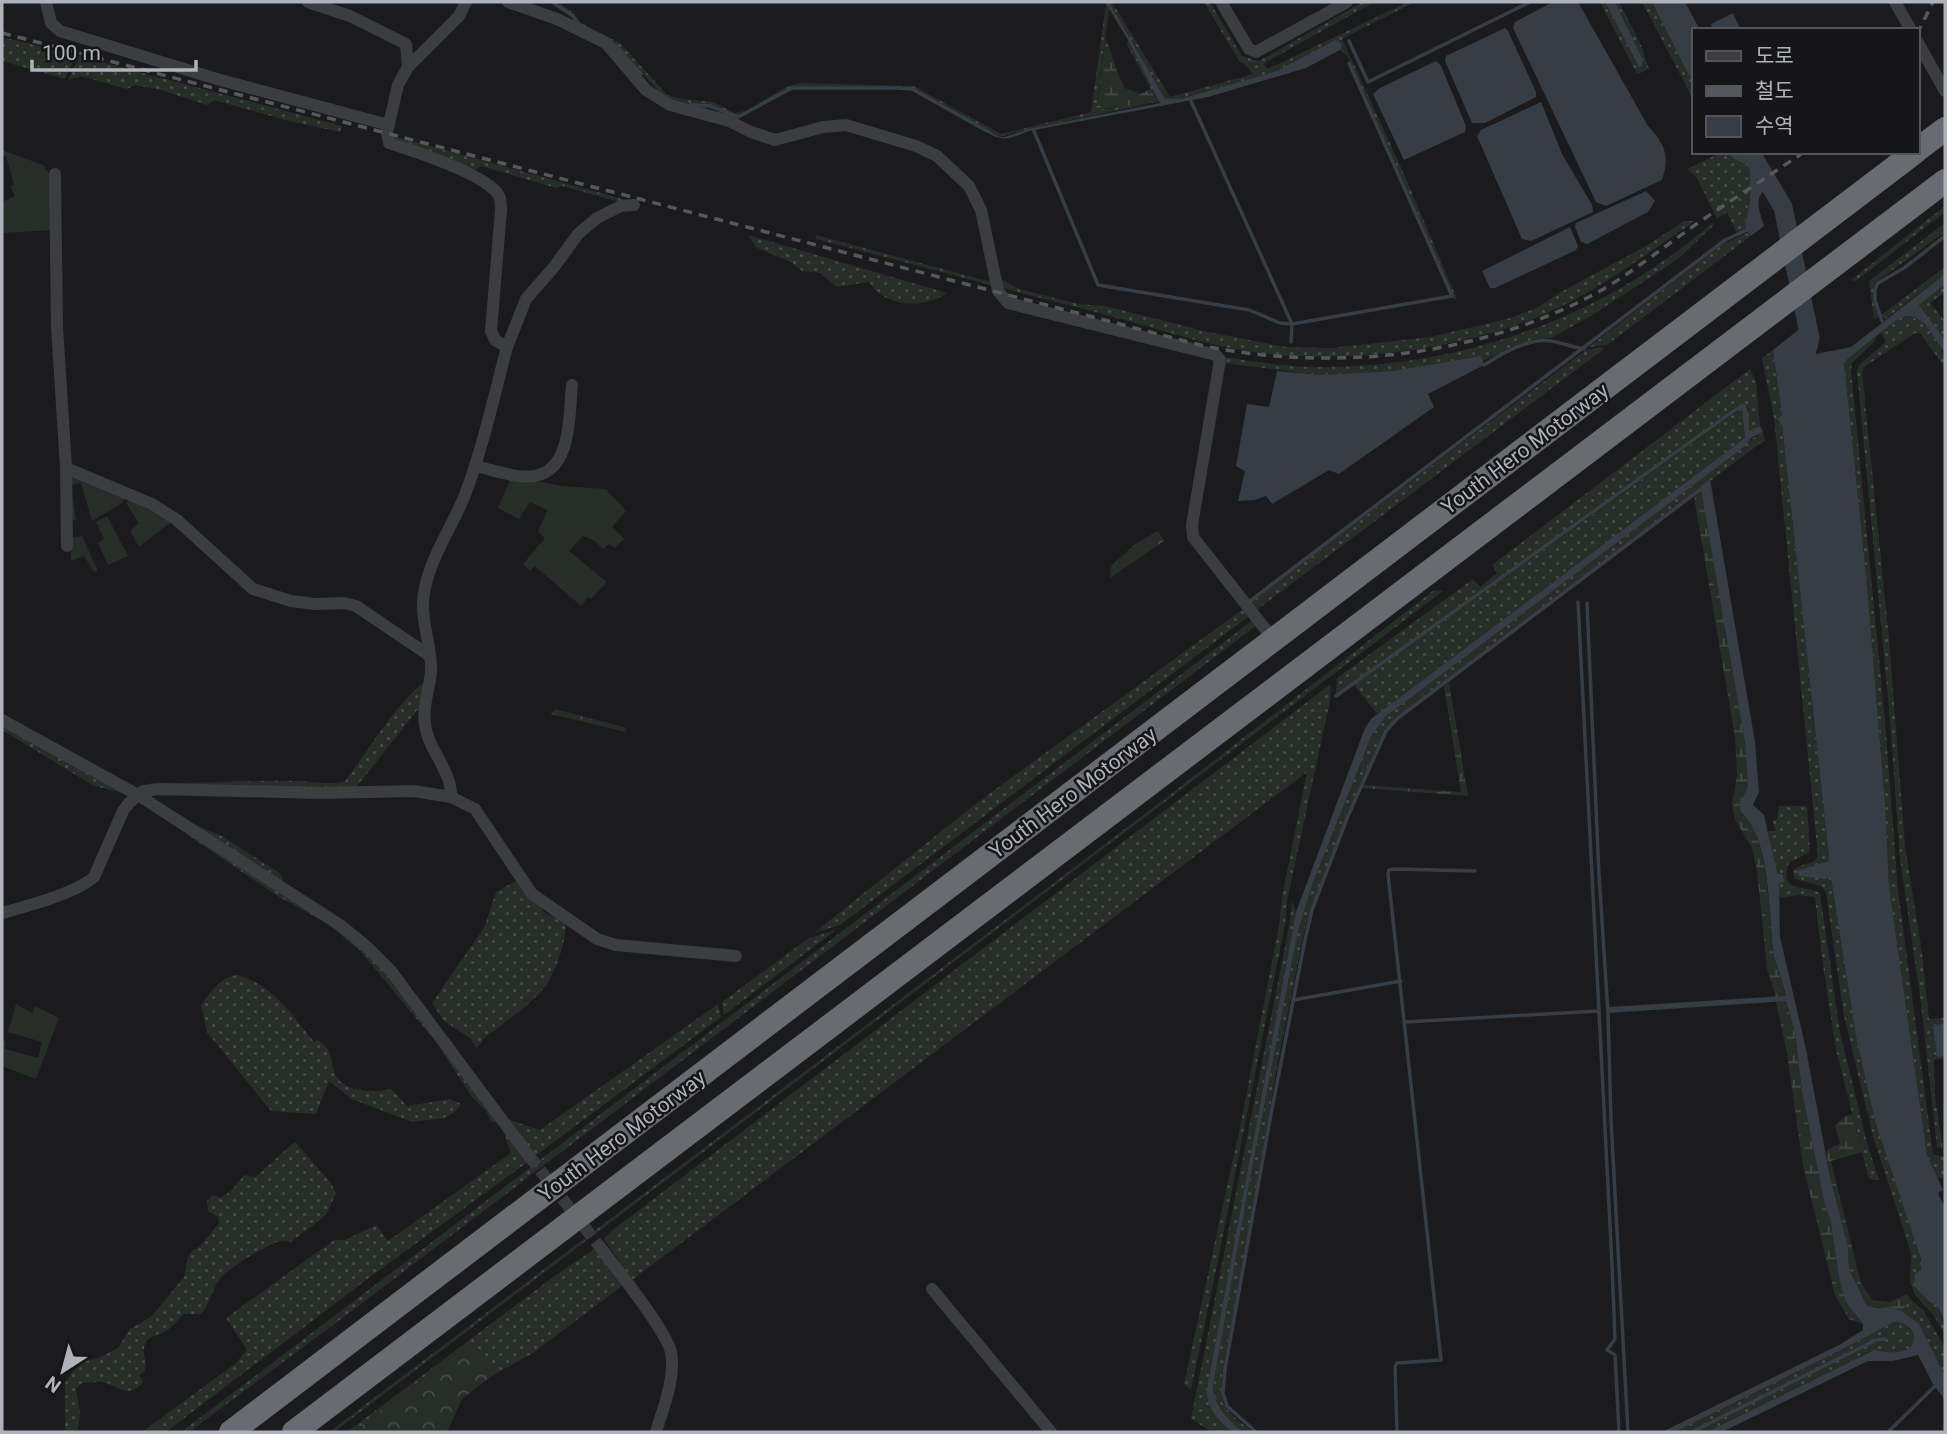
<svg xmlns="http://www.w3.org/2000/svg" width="1947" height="1434" viewBox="0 0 1947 1434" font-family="Roboto,'Noto Sans KR',sans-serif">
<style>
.grass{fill:url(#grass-dots)}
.forest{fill:url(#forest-crowns)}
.wetland{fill:url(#wetland-marsh)}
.garden{fill:#272e28}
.water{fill:#363d44}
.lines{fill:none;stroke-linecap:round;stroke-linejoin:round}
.stream{stroke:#363d44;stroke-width:3.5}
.river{stroke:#363d44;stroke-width:19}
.minor-tunnel{stroke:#39393c;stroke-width:12;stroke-dasharray:12 6;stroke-linecap:butt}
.minor{stroke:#3c3d41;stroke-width:12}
.motorway{stroke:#696b72;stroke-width:24}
.rail{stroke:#55575c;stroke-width:3.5;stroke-dasharray:9 7;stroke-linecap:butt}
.labels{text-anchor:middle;stroke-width:5;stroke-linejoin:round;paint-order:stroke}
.street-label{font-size:21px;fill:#afb2ba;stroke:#161618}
</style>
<defs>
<pattern id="grass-dots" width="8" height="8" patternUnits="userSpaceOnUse" patternTransform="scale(1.75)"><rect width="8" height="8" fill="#272e28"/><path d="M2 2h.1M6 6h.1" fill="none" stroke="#444a45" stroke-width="1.8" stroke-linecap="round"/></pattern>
<pattern id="forest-crowns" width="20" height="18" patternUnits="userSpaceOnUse" patternTransform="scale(1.75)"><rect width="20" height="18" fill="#272e28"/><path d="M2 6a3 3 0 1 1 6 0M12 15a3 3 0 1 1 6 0" fill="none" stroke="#444a45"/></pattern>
<pattern id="wetland-marsh" width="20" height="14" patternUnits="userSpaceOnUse" patternTransform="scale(1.75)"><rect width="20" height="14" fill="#272e28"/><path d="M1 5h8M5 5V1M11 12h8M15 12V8" fill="none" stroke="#444a45"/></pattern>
</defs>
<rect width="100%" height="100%" fill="#1b1b1d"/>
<g class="grass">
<path d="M552 2H558L572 12 581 23 620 43 667 95 681 99 713 102 735 113C757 110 776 87 801 83L914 86 1001 134 1091 112 1106 4 1109 9 1096 109H1108L1157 100 1127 45 1128 40 1161 101 1028 129 999 137 949 107 909 88 792 87 735 116 710 105 690 104 664 97 618 47 579 25 573 16Z"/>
<path d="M1109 2H1112L1170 97 1253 74 1246 65 1239 61 1204 2H1210L1242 56 1259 61 1363 2H1374L1263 64 1268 69 1408 2H1415L1342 39 1400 165 1457 299H1453L1454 296 1348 57 1340 50 1342 45 1335 40 1277 71 1181 99H1165Z"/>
<path d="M1600 2H1605L1639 67 1642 58 1615 2H1619L1641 45 1649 69 1637 74Z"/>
<path d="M1642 2H1652L1693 83V99Z"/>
<path d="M2 37 76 55 65 79 2 61Z"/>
<path d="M79 56 342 126 340 132 289 121 214 100 207 105 161 90 135 85 127 89 81 76 68 80Z"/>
<path d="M393 136 630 201 623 203 562 186 556 188 481 166 472 172 393 141Z"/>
<path d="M1722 152H1729L1733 159 1750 166V200L1745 228 1737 234 1727 212 1717 219 1697 178 1687 169Z"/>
<path d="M1945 206V212L1856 281 1851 280Z"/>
<path d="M1684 221H1695C1646 254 1598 292 1542 315 1459 350 1350 364 1261 353 1217 348 1174 334 1132 322 1089 310 1046 300 1003 288L999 278 1019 289 1079 304 1105 306 1208 332 1286 347 1331 348 1430 337 1507 319 1537 308 1559 293 1646 246Z"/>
<path d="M1712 223 1714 225 1678 259 1591 316 1551 338 1534 339 1482 361 1481 356 1393 371 1321 375 1223 363 1224 357C1256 362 1288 367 1320 367 1461 368 1605 317 1712 223Z"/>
<path d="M1945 223V232L1876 282 1873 288 1878 317 1874 319 1869 281Z"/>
<path d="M1749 232 1751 236 1607 345 1589 347 1723 244Z"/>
<path d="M748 235 947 293C926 309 884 308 869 282L837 287 820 273 802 271 791 262 757 248Z"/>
<path d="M816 235 991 282V285L816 239Z"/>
<path d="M1945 267V274L1885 319 1881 315Z"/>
<path d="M1945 284V292L1930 303 1945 321V340L1919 305Z"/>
<path d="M1906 316C1929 317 1945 347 1945 368L1920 333H1915L1864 367 1862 372 1889 639 1905 846 1922 953 1929 1019 1945 1018V1023L1933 1026 1937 1056H1945V1058L1934 1060 1935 1097 1943 1149 1937 1147 1921 1003 1900 859 1890 719 1857 371 1859 365 1886 342 1881 332 1895 320Z"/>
<path d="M1877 336 1875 341 1852 363 1851 370 1885 721 1898 890 1933 1154 1944 1157 1945 1177 1937 1179 1927 1155 1889 886 1885 803 1867 584 1844 362Z"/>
<path d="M1602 347 1604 349 1254 612 1248 604 1586 350Z"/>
<path d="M1773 350 1782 415 1777 420 1782 425 1829 857V861L1797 872 1831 878 1856 1037 1875 1121 1921 1259C1921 1287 1945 1308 1945 1335L1934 1316 1916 1296 1910 1283 1911 1253 1873 1136 1844 1016 1826 892 1821 886 1795 879 1793 871C1799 862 1813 867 1818 856L1774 418 1762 358Z"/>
<path d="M1750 369 1756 382 1760 426 1749 432 1748 408 1741 404 1336 694 1337 678 1473 579 1480 587 1497 573 1492 565Z"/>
<path d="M1742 408 1745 438 1377 714 1354 685Z"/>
<path d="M1763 432 1765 441 1758 445 1395 718 1382 736 1347 815 1305 927 1278 1061 1236 1308C1231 1329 1215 1388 1225 1406 1231 1416 1244 1425 1253 1432H1243C1228 1419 1214 1407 1213 1386L1249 1184 1298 931 1312 885 1371 737 1385 717 1744 447 1748 441Z"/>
<path d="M1434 590 1443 591 334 1432H329L1158 804Z"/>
<path d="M1243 609 1249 616 840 925 814 933 978 802Z"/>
<path d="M1253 620 1257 625 341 1319 189 1432H181Z"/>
<path d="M424 682 423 703 354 790 150 788 151 783C199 784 247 780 295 781 312 781 329 786 345 781 368 751 395 705 424 682Z"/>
<path d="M1331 684 1330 701 1287 901 1285 925C1253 1080 1224 1236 1191 1390L1184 1384 1239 1132 1279 926 1282 897 1307 772 632 1280 604 1239 614 1229Z"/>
<path d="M2 724 129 794 94 786 2 730Z"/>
<path d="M1779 806H1807L1810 852 1789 863C1778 894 1803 884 1820 893L1840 1033 1867 1143 1879 1180 1869 1179 1836 1050 1823 966 1815 897 1798 895 1780 898 1768 831H1775L1773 821 1777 819Z"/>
<path d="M183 820 222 836 281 874 284 884Z"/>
<path d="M189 830 337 925 388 972 529 1161 370 1277 166 1432H142L236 1363 247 1350 226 1318 334 1240H345L376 1225 388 1241 511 1153 500 1122H491L486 1111 472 1097 436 1042 361 952 328 924 279 897 186 834Z"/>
<path d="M518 880 545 913 566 922C566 941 558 964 549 981 539 999 500 1026 482 1040L483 1042 476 1048 471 1039 444 1021 432 1003 485 926 496 892Z"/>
<path d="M1292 900 1296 912 1207 1388C1208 1410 1216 1417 1232 1432H1212L1191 1419 1290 922Z"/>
<path d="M836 930 724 1015 722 1002 809 938Z"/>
<path d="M238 975C272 984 293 1016 314 1042L318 1040C334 1051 329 1057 335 1074 342 1092 375 1093 391 1089L407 1106 450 1099 461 1104 455 1112 444 1118 412 1122 352 1099 329 1081 316 1114 271 1111 207 1032 201 1005C212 991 220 977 238 975Z"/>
<path d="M718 1004 721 1017 534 1157 504 1118 540 1130Z"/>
<path d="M295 1142 331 1183 336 1193 326 1215 291 1242C287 1241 283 1240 280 1241 268 1244 225 1270 219 1280 211 1291 211 1304 201 1314H184C178 1319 173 1327 166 1331 158 1336 146 1335 144 1348 143 1356 147 1362 145 1371L139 1375 143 1382C127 1401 120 1385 101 1382 95 1381 88 1383 82 1383L76 1389 80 1413 78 1430 65 1432V1383L72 1372 85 1361 96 1359 118 1348 129 1330 152 1316 184 1277 188 1257 192 1251 200 1246 219 1223 218 1217 208 1211 207 1201 213 1195 221 1198 232 1190 244 1175 255 1177C270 1165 281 1153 295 1142Z"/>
<path d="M596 1248 622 1286 533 1353 493 1375 467 1345 353 1432H347L556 1275Z"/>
<path d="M1910 1299 1924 1311 1945 1348V1376L1919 1324 1902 1311Z"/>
<path d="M1894 1322C1917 1322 1923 1350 1897 1352 1890 1353 1881 1351 1873 1350L1707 1432H1675L1843 1349Z"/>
</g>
<g class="forest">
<path d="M1158 531 1164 541 1110 578 1111 566 1134 545Z"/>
<path d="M555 709 627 728 626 732 551 714Z"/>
<path d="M468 1344 493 1375 462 1399 447 1432H353Z"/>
</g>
<g class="wetland">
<path d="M1106 38 1118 74 1125 88 1140 94 1151 89 1157 100 1155 102 1096 110Z"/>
<path d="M1702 490 1745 743 1748 786 1741 801 1740 811C1772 840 1767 914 1774 955 1777 969 1783 983 1786 997H1776L1767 969 1757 871 1752 848 1735 819 1732 804 1737 775 1735 737 1694 497Z"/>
<path d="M1449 682 1468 796 1362 788 1364 785 1461 792 1444 686Z"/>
<path d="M1786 1001 1795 1032 1802 1092 1824 1201 1831 1222 1839 1278 1846 1302 1863 1324 1849 1319 1835 1295 1803 1166 1787 1053 1776 1002Z"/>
<path d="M1852 1114 1862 1152 1831 1161 1861 1283 1872 1300 1890 1302 1907 1294 1910 1299 1902 1311C1890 1307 1879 1308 1867 1306L1849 1269 1848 1247 1830 1177 1826 1151 1840 1143 1835 1126 1844 1117Z"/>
</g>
<g class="garden">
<path d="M2 150 43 165 49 174 52 230 2 233V202L15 196 10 186 14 185 6 156 2 157Z"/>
<path d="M68 470 126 496 122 503 92 521 81 483 71 485 76 520 68 521Z"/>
<path d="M512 476 562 486 606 489 626 511 612 527 624 539 615 548 609 544 603 549 594 540 583 536 569 551 607 582 591 599 588 597 581 606 535 566 530 571 523 564 545 538 538 531 548 510 530 502 519 519 498 508Z"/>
<path d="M131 499 171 522 139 547 130 531 139 523 126 503Z"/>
<path d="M107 516 128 556 108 565 98 543 104 539 96 522Z"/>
<path d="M82 536 98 571 94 572 84 556 71 561 70 538Z"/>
<path d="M16 1004 32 1013 35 1006 59 1018 36 1079 2 1066V1040L6 1041 5 1049 38 1058 42 1042 8 1032Z"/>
</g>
<g class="water">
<path d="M1105 2H1109L1165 99H1181L1277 71 1335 40 1339 41 1342 45 1340 50 1306 68 1208 97 1029 131C1010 138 1005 143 986 132L988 130 999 137H1005L1028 129 1160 103 1128 40Z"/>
<path d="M1553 2H1578L1648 126C1665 144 1670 156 1662 180L1606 206 1596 202 1513 28 1515 22Z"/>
<path d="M1605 2H1615L1642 58V66L1639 67Z"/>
<path d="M1652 2H1685L1700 30H1693V83Z"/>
<path d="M1733 13 1741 30H1713L1711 24Z"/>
<path d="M1505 28 1508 31 1536 92V97L1485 123H1472L1445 61 1446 56Z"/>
<path d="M1436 61 1441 66 1466 126 1465 132 1404 160 1373 94 1380 88Z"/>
<path d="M1541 102 1562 154 1592 205 1593 212 1531 241 1522 239 1477 136 1481 130Z"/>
<path d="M1729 152H1757L1779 185 1789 207 1777 216 1769 188C1752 195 1760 212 1764 226L1751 236 1745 228 1750 200V166L1733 159Z"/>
<path d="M1646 191 1655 201 1648 212 1587 244 1581 242 1575 227 1576 223Z"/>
<path d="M1570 227 1578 246 1576 250 1495 288H1490L1482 271Z"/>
<path d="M1945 274V284L1919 305 1945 340V353L1925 324 1915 317 1906 316 1895 321 1844 362 1867 584 1885 803 1889 886 1927 1155 1943 1190 1938 1193 1945 1208V1321L1936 1304 1931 1303 1914 1286 1915 1274 1921 1269V1259L1875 1121 1856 1037 1831 878 1824 879 1799 876 1797 871 1829 861V857L1782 425 1777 419 1782 415 1773 350 1816 316V354L1851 347Z"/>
<path d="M1481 356 1484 365 1428 394 1434 407 1339 474 1329 470 1272 504 1266 496 1255 500 1238 501 1245 471 1236 466 1247 404 1269 407 1277 371 1321 375 1393 371Z"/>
<path d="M1741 404H1745L1749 414V431L1760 426 1763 432 1751 438 1744 447 1385 717 1371 737 1312 885 1298 931 1249 1184 1213 1386C1214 1407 1228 1419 1243 1432H1232C1217 1419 1206 1408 1207 1388L1296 912 1365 728 1372 718 1745 438 1742 409 1733 413 1731 411Z"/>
<path d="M1710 479 1755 742 1759 792 1753 805 1764 815 1777 873 1783 875 1784 882 1779 883 1780 937 1806 1049 1830 1177 1848 1247 1849 1269 1867 1306 1879 1308 1889 1307 1902 1311 1919 1324 1945 1376V1400L1933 1384 1918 1355 1893 1361H1868L1722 1432H1707L1874 1350C1881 1351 1890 1353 1897 1352 1923 1350 1917 1322 1894 1322L1843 1349 1675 1432H1662L1841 1344 1863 1330V1324L1846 1302 1839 1278 1831 1222 1824 1201 1802 1092 1795 1032 1786 1001 1608 1013 1607 1007H1609L1786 996C1783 982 1777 969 1774 955 1768 914 1772 839 1740 811L1741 801 1748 786 1745 743 1701 489V486Z"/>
<path d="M1945 1023V1056L1937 1057 1933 1026Z"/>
</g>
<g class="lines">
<g class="stream">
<path d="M552 2 573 16 579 25"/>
<path d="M1349 41 1368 82 1530 2"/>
<path d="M616 46 641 74"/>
<path d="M1191 101 1292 324 1291 342"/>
<path d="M690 105 710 106 738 117 792 88H896L912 89 987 131"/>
<path d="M1034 131 1098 285 1249 310 1280 323 1292 324 1452 296 1349 63"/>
<path d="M1882 321 1875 300V289L1878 283 1904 268 1945 236"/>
<path d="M1484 365C1501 354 1530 337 1551 341 1562 343 1573 347 1584 349"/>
<path d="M1250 601 1725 240 1747 230"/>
<path d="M1578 602 1612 1265 1615 1339 1607 1350 1615 1355 1619 1432"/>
<path d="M1587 603 1599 875 1608 1013 1611 1120 1628 1432"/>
<path d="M1336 696 1735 410"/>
<path d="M1293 1000 1401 981"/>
<path d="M1405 1022 1598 1011"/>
<path d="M1256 1432 1227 1406 1223 1393 1225 1369 1271 1114 1305 940 1312 910 1348 816 1386 731 1398 718 1701 489"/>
<path d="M1397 1432 1395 1367 1397 1363 1441 1360 1388 874 1389 870 1395 869 1475 871"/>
<path d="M1692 1432 1876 1340 1885 1339"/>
<path d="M1888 1432 1935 1386"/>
</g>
<path class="river" d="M1750 152 1783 207 1810 338 1808 347"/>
<path class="minor-tunnel" d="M529 1156 600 1247"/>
<g class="minor">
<path d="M46 2 51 23 60 31 217 79 389 125"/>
<path d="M308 2 350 16 406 44 408 67"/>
<path d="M508 2 557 19 606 43 646 90 670 105 729 121 751 132 775 140 823 127 846 125 916 146 937 156 969 186 981 210 998 291 1008 303 1216 355 1220 360 1192 525 1193 537 1274 640"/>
<path d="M1221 2 1249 49 1256 52 1347 2"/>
<path d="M1895 2 1911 30"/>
<path d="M1917 41 1945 91"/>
<path d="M55 174 57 327 66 468 67 546"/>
<path d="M507 347 526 299 554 267 578 234 597 218 621 206 634 205"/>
<path d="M475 466C494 470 516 479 535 476 572 470 569 414 572 385"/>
<path d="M66 468 152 504 177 520 253 589 291 601 315 604 344 603 356 606 430 656"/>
<path d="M2 720 138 795 340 925 367 947 391 971 529 1156"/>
<path d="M451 797C452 770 428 751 425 724 422 705 430 689 431 671 432 648 422 626 423 603 425 564 451 530 465 495 483 447 494 396 507 347L495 340 491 331 501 210C501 205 501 198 498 194 484 174 414 151 389 143L387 132 398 85 408 67 459 16 466 2"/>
<path d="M2 913C28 906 74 894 94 877L123 811 129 803 143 791 160 789 321 793 414 791 451 797 475 809 532 894 597 939 616 945 736 956"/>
<path d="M600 1247C616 1268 666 1330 671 1352 676 1378 663 1408 656 1432"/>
<path d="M932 1289 1051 1432"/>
</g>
<g class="motorway">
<path d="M1917 150 1945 129"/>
<path d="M231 1432 1915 152"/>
<path d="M294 1432 1945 181"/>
</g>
<g class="rail">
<path d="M2 33 1204 346C1329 371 1467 358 1583 300 1624 280 1660 249 1698 223 1733 199 1769 176 1804 152"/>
<path d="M1917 34 1933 2"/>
</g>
</g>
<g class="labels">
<g class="street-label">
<text transform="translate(1525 449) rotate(-37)" y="7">Youth Hero Motorway</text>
<text transform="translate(1073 793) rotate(-37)" y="7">Youth Hero Motorway</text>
<text transform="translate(622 1136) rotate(-37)" y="7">Youth Hero Motorway</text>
</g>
</g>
<rect width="1947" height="1434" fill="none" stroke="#afb2ba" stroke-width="7"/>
<rect x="1692" y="28" width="228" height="126" fill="#161618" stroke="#535459" stroke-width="2"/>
<rect x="1706" y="51" width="35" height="10" fill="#3c3d41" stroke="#535459" stroke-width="2"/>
<text x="1755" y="63" font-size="21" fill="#afb2ba">도로</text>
<rect x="1706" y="86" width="35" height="10" fill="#55575c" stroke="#535459" stroke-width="2"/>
<text x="1755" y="98" font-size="21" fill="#afb2ba">철도</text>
<rect x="1706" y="116" width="35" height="21" fill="#363d44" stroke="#535459" stroke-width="2"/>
<text x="1755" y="133" font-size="21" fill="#afb2ba">수역</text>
<g transform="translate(63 1371) rotate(216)" stroke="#161618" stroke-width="5" paint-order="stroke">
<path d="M0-5L12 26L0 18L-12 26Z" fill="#afb2ba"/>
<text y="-10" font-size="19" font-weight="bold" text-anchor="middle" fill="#afb2ba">N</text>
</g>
<path d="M32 60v10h164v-10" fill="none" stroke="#afb2ba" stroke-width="3.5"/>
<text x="42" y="60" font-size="21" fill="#afb2ba" stroke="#161618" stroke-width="5" paint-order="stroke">100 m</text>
</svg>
